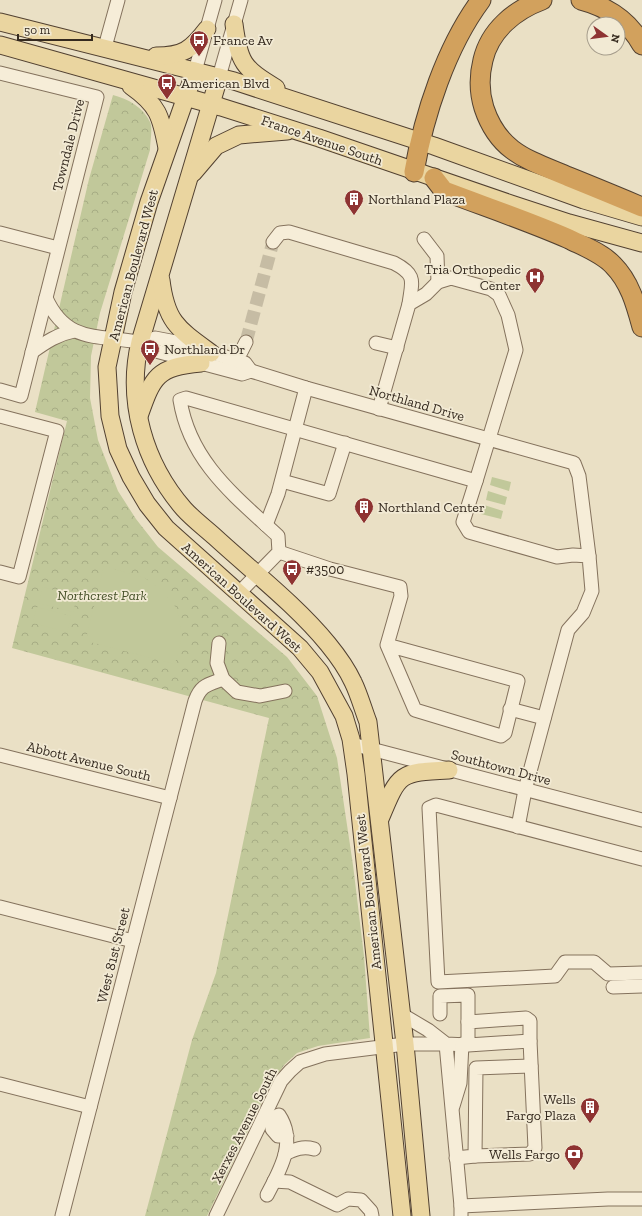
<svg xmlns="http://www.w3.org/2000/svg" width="642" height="1216" viewBox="0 0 642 1216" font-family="'Zilla Slab',serif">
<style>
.park{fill:url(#park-crowns)}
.pitch{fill:#c1c89a}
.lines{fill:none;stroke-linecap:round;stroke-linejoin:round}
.minor-tunnel{stroke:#c6bca4;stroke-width:13;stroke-dasharray:13 6;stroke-linecap:butt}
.minor-casing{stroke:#84725d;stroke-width:15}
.major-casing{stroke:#524131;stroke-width:19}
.highway-casing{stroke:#524131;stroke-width:21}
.minor{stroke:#f6edd8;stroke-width:13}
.major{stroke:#ead5a0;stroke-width:17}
.highway{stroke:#d2a15d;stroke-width:19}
.labels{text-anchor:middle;stroke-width:3.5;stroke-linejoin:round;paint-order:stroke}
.poi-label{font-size:14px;fill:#352a1f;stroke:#f2ead4;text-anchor:start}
.street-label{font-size:14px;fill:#352a1f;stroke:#f2ead4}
.park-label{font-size:14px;font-style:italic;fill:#455028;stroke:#f2ead4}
</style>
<defs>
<pattern id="park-crowns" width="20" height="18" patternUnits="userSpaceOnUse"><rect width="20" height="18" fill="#c1c89a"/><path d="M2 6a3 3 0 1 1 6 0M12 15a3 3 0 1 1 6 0" fill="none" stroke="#a6ac84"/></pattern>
</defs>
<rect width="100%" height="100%" fill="#eae0c5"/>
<path class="park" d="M113 95C128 99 143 107 150 122 153 128 150 142 150 150L100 313 91 356 90 398 98 440 118 491 136 519 158 547 287 657 317 696 337 758 353 865 364 956 370 1038 318 1046 297 1053 284 1065 268 1089 207 1216H145L192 1040 216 973 269 718 12 648 67 421 35 412 89 179Z"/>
<g class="pitch">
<path d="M492 477 511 482 509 491 490 485Z"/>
<path d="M488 491 507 497 505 505 486 500Z"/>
<path d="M484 505 503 511 501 519 481 514Z"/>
<path d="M104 566 145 578 163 591 177 609 182 637 175 664 90 642 87 635Z"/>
<path d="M43 587 77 596 73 612 39 603Z"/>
<path d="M37 607 71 616 67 632 33 623Z"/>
</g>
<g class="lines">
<path class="minor-tunnel" d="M246 342 273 242"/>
<g class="minor-casing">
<g id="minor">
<path d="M105 47 118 0"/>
<path d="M195 71 215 0"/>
<path d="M0 73 97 97 21 396 0 390"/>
<path d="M219 77 241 0"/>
<path d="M0 233 58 248"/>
<path d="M424 239 437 256 438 282"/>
<path d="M273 242 280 233 289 232 394 263C417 275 412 281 409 304"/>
<path d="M46 298C68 347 103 333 147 344L152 350 242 374 251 371 306 388 574 463 579 476 589 556"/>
<path d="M376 343 397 348"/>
<path d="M147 344 155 338 181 343 245 363 251 371"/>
<path d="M32 352C46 342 58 334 74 331"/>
<path d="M233 359 241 352 246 342"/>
<path d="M379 409 409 304 426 294 438 282 451 278 491 289 499 295 508 315 516 350 476 481"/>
<path d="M0 416 57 431 19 577 0 572"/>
<path d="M282 481 329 494 345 443"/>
<path d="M266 525 278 494 306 388"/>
<path d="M279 552 330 569 400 587 401 596 387 645 415 710 501 736 505 733 518 681 387 645"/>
<path d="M238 594 279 552 278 536C235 496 190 462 180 400L186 398 476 481 463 522 469 532 557 557 573 555 589 556 592 591 583 613 568 630 525 790 518 827"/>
<path d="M219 643 217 663 223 679 237 692 260 696 285 691"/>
<path d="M510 709 544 718"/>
<path d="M352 744 642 820"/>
<path d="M0 755 170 798"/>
<path d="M642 859 436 805 429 808 438 982 555 976 565 962H594L608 974 642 973"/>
<path d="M0 907 133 941"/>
<path d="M613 987 642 986"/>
<path d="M401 1014 428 1030 446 1044 468 1045 530 1041V1021L526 1018 468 1022V1045"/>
<path d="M440 1014V996L468 995V1022"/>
<path d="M0 1084 90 1107"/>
<path d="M453 1106 460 1083 462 1044"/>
<path d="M285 1154C295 1149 303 1146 314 1149"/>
<path d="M475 1156 530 1154 535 1148 530 1041"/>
<path d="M456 1158 475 1156 476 1068 531 1066"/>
<path d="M274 1181 290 1182 337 1205 348 1199 361 1200 371 1211 372 1216"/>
<path d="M267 1195C280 1170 297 1142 279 1115L272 1119V1129L278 1136H287"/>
<path d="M62 1216 195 701C201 685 207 685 223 679"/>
<path d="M216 1216 281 1081 290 1071 300 1062 325 1054 405 1044H446L461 1206"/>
<path d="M461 1216V1206L608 1199H642"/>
</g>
</g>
<g class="major-casing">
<g id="major">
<path d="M0 22 234 81 434 146 584 200 642 217"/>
<path d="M234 24C239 63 243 68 276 88"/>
<path d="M0 45 221 107 319 138 511 204 569 223 642 243"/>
<path d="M156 56C183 56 191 50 207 29"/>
<path d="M195 71 149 202 123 292 107 367 110 416 118 449 131 477 147 504 166 528 300 648 320 672 344 716 351 739 356 774 402 1216"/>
<path d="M219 77 140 342C126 401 144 463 184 509 193 519 205 528 215 537 252 571 297 606 328 644 337 655 347 669 353 682 359 694 363 709 368 722L405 1044 421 1216"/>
<path d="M131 86C158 105 161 116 167 148"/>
<path d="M193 173 216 146 239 135 287 131"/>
<path d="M161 280C166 322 178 329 211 353"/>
<path d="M139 416C153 376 157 367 201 363"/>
<path d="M380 819C399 773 399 772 449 770"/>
</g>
</g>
<g class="highway-casing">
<g id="highway">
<path d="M542 0C515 10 490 30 483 60 479 76 479 92 484 108 499 153 529 160 569 177 594 187 618 197 642 207"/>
<path d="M581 0C608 7 629 21 642 45"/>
<path d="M414 172C424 115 446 47 481 0"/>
<path d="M434 178 444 191C486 207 528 221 569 239 583 246 602 253 613 265 630 282 636 305 642 327"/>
</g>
</g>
<use href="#minor" class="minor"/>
<use href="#major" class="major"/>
<use href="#highway" class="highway"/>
</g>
<defs>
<g id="bus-pin" transform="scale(1)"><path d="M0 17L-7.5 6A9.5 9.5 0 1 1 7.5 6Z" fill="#8e3332" stroke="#f2ead4"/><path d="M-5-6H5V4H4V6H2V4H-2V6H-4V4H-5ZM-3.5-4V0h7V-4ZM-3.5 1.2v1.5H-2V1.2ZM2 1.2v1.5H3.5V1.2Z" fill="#fff"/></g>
<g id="building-pin" transform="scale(1)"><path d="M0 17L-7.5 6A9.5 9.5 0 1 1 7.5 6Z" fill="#8e3332" stroke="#f2ead4"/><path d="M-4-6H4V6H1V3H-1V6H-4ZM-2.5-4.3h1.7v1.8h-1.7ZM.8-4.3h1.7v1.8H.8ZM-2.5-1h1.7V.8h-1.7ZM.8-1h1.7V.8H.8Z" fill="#fff"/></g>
<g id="hospital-pin" transform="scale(1)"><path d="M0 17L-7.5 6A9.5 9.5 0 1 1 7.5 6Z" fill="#8e3332" stroke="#f2ead4"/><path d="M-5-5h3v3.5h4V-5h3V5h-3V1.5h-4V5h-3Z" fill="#fff"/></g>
<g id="bank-pin" transform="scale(1)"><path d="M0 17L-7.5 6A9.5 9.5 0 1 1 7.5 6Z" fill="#8e3332" stroke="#f2ead4"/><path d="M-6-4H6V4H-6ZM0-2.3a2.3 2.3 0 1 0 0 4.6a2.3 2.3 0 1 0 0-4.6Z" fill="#fff"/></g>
</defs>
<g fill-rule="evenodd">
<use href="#bus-pin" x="199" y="40"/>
<use href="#bus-pin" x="167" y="83"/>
<use href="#building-pin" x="354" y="199"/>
<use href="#hospital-pin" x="535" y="277"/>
<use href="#bus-pin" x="150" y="349"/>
<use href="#building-pin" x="364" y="507"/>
<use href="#bus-pin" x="292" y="569"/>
<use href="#building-pin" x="590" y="1107"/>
<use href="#bank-pin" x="574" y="1154"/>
</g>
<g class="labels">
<g class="poi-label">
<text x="213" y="45">France Av</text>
<text x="181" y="88">American Blvd</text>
<text x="368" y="204">Northland Plaza</text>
<text x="521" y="274" text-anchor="end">Tria Orthopedic<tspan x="521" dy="16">Center</tspan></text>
<text x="164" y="354">Northland Dr</text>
<text x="378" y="512">Northland Center</text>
<text x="306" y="574">#3500</text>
<text x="576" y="1104" text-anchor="end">Wells<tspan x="576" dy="16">Fargo Plaza</tspan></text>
<text x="560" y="1159" text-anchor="end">Wells Fargo</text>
</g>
<g class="street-label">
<text transform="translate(322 140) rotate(19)" y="5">France Avenue South</text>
<text transform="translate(68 145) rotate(-76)" y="5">Towndale Drive</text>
<text transform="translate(133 265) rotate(-75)" y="5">American Boulevard West</text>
<text transform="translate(417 403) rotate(16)" y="5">Northland Drive</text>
<text transform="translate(242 597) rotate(42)" y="5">American Boulevard West</text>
<text transform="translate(89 761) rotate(14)" y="5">Abbott Avenue South</text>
<text transform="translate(501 767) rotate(15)" y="5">Southtown Drive</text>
<text transform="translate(368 892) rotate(-96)" y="5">American Boulevard West</text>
<text transform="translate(113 955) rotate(-76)" y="5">West 81st Street</text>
<text transform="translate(244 1125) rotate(-63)" y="5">Xerxes Avenue South</text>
</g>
<g class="park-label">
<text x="102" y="600">Northcrest Park</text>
</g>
</g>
<g transform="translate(606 36) rotate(104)"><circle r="19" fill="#f2ead4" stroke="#a69d8c"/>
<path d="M0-3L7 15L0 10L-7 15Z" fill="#8e3332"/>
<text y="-6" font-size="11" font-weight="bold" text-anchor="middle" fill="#352a1f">N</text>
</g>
<path d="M18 34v6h74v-6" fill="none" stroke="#352a1f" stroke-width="2"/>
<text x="24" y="34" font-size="12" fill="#352a1f" stroke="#f2ead4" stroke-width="3" paint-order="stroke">50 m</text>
</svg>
